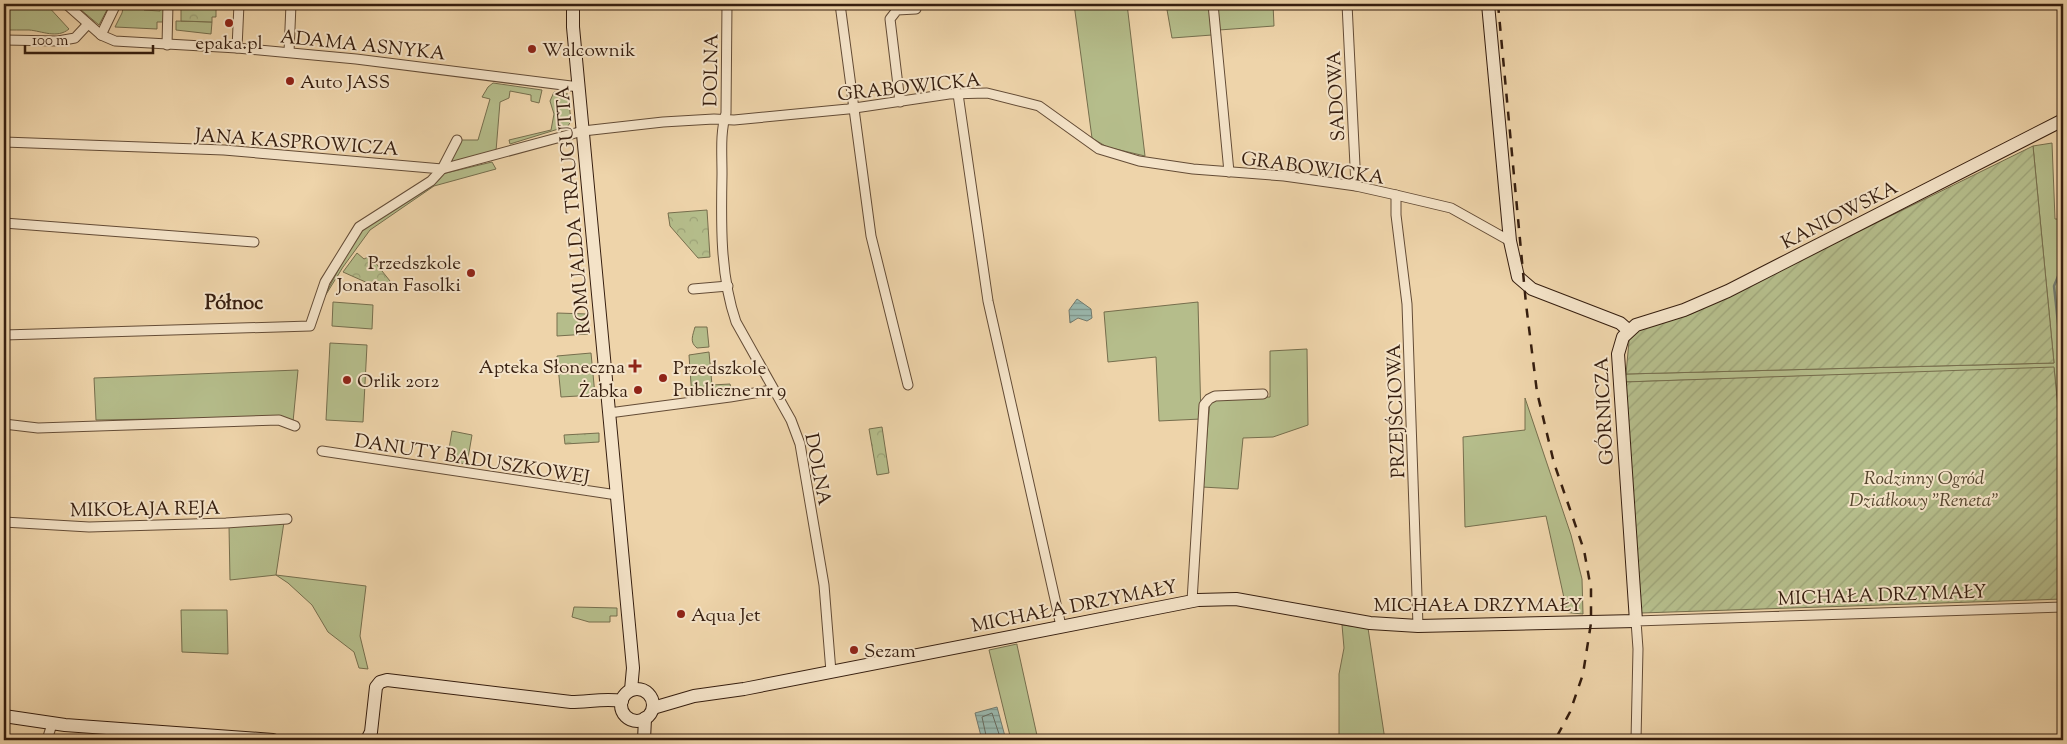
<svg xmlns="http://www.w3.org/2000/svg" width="2067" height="744" viewBox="0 0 2067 744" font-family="'Sorts Mill Goudy',serif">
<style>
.grass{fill:#b5bd8b;stroke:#766e4d}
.park{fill:url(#park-crowns);stroke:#766e4d}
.garden{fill:url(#garden-furrows);stroke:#766e4d}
.water{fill:url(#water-rules);stroke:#727a6e}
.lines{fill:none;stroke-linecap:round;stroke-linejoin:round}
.shore{stroke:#686b5e;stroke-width:1}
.stream{stroke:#727a6e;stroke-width:2.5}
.street-casing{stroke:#644c36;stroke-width:11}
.secondary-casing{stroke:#361e0f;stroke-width:14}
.street{stroke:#f4e3c8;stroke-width:9}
.secondary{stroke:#f4e3c8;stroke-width:12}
.rail{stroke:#361e0f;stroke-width:2.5;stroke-dasharray:9 9;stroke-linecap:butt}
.poi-dot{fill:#8f2418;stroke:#f4e3c8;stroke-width:2}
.labels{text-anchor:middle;stroke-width:4;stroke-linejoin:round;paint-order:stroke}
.poi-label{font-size:19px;fill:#361e0f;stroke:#f4e3c8;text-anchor:start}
.street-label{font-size:19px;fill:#361e0f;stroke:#f4e3c8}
.park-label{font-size:19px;font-style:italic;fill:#56462e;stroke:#f4e3c8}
.neighbourhood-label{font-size:20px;font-weight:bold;fill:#361e0f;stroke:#f4e3c8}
</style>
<defs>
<pattern id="park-crowns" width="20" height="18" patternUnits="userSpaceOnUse" patternTransform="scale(1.25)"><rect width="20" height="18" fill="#b5bd8b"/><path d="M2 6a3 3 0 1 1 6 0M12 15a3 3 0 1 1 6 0" fill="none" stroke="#9ca277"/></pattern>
<pattern id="garden-furrows" width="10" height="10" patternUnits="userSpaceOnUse" patternTransform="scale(1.25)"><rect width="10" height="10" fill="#b5bd8b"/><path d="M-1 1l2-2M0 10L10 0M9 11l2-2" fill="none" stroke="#9ca277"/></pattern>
<pattern id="water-rules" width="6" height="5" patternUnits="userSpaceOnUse" patternTransform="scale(1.25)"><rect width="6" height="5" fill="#9ab8ae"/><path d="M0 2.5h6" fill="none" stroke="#7e958c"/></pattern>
</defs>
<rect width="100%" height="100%" fill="#eed4aa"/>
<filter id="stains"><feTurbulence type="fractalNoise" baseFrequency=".004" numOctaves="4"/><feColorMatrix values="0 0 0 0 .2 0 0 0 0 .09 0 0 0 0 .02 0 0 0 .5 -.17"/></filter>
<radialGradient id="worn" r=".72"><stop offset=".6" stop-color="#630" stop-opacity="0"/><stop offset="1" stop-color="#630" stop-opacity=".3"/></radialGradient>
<g class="grass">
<path d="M4 4H46L69 29C57 39 42 31 29 30 21 30 12 30 4 30Z"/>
<path d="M74 4H110L99 25Z"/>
<path d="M124 4H144V10L160 11V4H164V22H157V29L115 27 122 13Z"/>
<path d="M1074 4H1127L1145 156 1107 147 1092 138Z"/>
<path d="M1166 4H1210L1212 35 1172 38Z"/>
<path d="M1216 4H1273L1274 26 1219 30Z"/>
<path d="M176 21 212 22 211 34 176 30Z"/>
<path d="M493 83 542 90 539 103 531 101V95L510 91 509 98 500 102 496 151 453 164 452 157 461 140H478L490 99 482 97 488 87Z"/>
<path d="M554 92 568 94 571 121 568 126 510 144 509 140 551 130 554 114 550 101Z"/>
<path d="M2052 143 2055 219H2063V460L2054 368 1625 382 1626 374 2054 363 2033 146Z"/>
<path d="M492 162 496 169 434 186 370 230 343 267 322 301 356 236 378 217 442 174Z"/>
<path d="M333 302 373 305 372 329 332 326Z"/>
<path d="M1198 302 1201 419 1159 421 1156 357 1108 362 1104 312Z"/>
<path d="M557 313 588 314V334L557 336Z"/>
<path d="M695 327H707L709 347 697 348C689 342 693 335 695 327Z"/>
<path d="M330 343 367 345 363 422 326 420Z"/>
<path d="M1307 349 1308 425 1273 437 1243 438 1238 489 1202 487 1210 402 1217 398 1270 397V351Z"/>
<path d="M709 352 712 385 730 384 732 393 692 398 689 355Z"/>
<path d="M591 353 595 395 561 397 557 356Z"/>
<path d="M298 370 293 422 279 417 96 420 94 378Z"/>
<path d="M1525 398 1571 535 1582 579 1583 614 1561 612 1566 607 1546 516 1465 527 1463 437 1525 430Z"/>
<path d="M452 431 472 435 467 464 447 461Z"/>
<path d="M284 522 276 575 366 586 360 636 368 669 359 668 354 652 328 632 312 605 288 583 276 575 230 580 229 526Z"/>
<path d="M574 607 617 608V616H610V622H589L572 617Z"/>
<path d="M181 610H227L228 654 182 652Z"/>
<path d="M1342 625 1368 628 1385 740H1339V674L1344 648Z"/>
<path d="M1017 644V645L1038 740H1011L989 650Z"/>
</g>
<g class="park">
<path d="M181 4H216V17H212V22L181 21Z"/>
<path d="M707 210 710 257 698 258 670 226 668 213Z"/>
<path d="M357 253 364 259 370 256 394 286 388 292 343 272Z"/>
<path d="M882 427 889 473 877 475 869 429Z"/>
<path d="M599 433V442L565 444 564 435Z"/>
</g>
<g class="garden">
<path d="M2033 146 2054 363 1626 374 1630 330 1691 314Z"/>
<path d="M2054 367 2063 460V599L1641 613 1625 382Z"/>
</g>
<g class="water">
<path d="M1077 299 1091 309 1092 318 1087 321 1078 318 1070 323 1069 310Z"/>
<path d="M997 707 1006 740H982L975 713Z"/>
</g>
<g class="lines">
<path class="shore" d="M987 740 982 717 992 713 1001 740"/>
<path class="stream" d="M2063 272 2059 274 2054 286 2063 369"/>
<g class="street-casing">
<g id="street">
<path d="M66 4 101 35 115 41 237 48 356 59 579 87"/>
<path d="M727 4 726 113C720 133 722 153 722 174 721 222 720 276 736 322L791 420 800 444 824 585 831 672"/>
<path d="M840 4 871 236 908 385"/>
<path d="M1213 4 1229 172"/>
<path d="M1347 4 1356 186"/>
<path d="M101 35 116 4"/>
<path d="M4 40 58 41 75 38 88 24"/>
<path d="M167 45 168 4"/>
<path d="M237 48 239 4"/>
<path d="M289 52 291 4"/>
<path d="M958 94 988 301 1061 626"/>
<path d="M900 102 890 19 897 10 916 9"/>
<path d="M4 142 224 150 442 169 583 131 663 122 714 119 734 120 848 109 949 94 987 93 1039 106 1099 149 1139 161 1193 169 1284 176 1356 186 1396 195 1451 208 1510 241"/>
<path d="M1396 195V215L1407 304 1418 626"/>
<path d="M4 223 254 242"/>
<path d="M693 289 728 286"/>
<path d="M4 335 310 326 325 282 359 227 431 181 442 169 457 140"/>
<path d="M609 413 730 397 772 390"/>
<path d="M4 424 38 428 279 420 295 426"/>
<path d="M322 451 617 495"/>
<path d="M4 522 89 527 226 523 287 519"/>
<path d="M1192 601 1204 405 1209 399 1215 396 1263 394"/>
<path d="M47 740 52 724"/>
<path d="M1636 740 1638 649 1636 621 2063 607"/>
</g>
</g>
<g class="secondary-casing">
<g id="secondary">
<path d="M573 4V27L633 668 631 690"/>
<path d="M1488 4 1510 241 1518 277 1532 289 1620 323 1628 330"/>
<circle cx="637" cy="705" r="16"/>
<path d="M653 708 694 696 744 689 1198 600 1236 599 1370 623 1418 626 1636 621 1618 354 1623 337 1636 325 1684 310 1728 291 2063 120"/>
<path d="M4 716 65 725 273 740"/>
<path d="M367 740 371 732 376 687 380 682 387 680 571 702C588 702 605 698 622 701"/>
<path d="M644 740 645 718"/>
</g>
</g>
<use href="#street" class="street"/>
<use href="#secondary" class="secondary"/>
<path class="rail" d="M1498 4 1526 304 1537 392 1554 463 1584 550 1591 589V623L1583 674 1570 712 1555 740"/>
</g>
<g class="poi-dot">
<circle cx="229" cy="23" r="5"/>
<circle cx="532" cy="49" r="5"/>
<circle cx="290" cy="81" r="5"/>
<circle cx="471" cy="273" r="5"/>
<path d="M632.5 358.5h5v5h5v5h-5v5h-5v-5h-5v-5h5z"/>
<circle cx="663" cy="378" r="5"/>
<circle cx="347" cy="380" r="5"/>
<circle cx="638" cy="390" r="5"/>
<circle cx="681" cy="614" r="5"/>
<circle cx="854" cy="650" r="5"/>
</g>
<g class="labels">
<g class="poi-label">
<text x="229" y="49" text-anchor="middle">epaka.pl</text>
<text x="542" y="56">Walcownik</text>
<text x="300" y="88">Auto JASS</text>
<text x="461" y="269" text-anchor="end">Przedszkole<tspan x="461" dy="22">Jonatan Fasolki</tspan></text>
<text x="625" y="373" text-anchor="end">Apteka Słoneczna</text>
<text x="673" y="374">Przedszkole<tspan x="673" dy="22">Publiczne nr 9</tspan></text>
<text x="357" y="387">Orlik 2012</text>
<text x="628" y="397" text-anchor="end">Żabka</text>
<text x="691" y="621">Aqua Jet</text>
<text x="864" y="657">Sezam</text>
</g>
<g class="street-label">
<text transform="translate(363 44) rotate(6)" y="7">ADAMA ASNYKA</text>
<text transform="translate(710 70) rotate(-89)" y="7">DOLNA</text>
<text transform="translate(909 86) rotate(-6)" y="7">GRABOWICKA</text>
<text transform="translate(1335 96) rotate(-93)" y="7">SADOWA</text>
<text transform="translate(297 141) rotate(4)" y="7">JANA KASPROWICZA</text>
<text transform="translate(1313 167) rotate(8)" y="7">GRABOWICKA</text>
<text transform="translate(572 210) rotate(-95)" y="7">ROMUALDA TRAUGUTTA</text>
<text transform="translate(1839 214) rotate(-27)" y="7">KANIOWSKA</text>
<text transform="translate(1395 411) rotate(-92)" y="7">PRZEJŚCIOWA</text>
<text transform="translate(1603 411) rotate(-93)" y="7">GÓRNICZA</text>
<text transform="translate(472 458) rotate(9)" y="7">DANUTY BADUSZKOWEJ</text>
<text transform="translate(819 469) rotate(79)" y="7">DOLNA</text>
<text transform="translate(145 508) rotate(-1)" y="7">MIKOŁAJA REJA</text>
<text transform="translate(1882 594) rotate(-2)" y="7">MICHAŁA DRZYMAŁY</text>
<text x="1478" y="611">MICHAŁA DRZYMAŁY</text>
<text transform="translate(1074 605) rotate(-11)" y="7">MICHAŁA DRZYMAŁY</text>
</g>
<g class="park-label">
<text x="1924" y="484">Rodzinny Ogród<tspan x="1924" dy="22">Działkowy "Reneta"</tspan></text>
</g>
<g class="neighbourhood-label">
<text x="234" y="309">Północ</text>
</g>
</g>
<rect width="2067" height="744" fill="none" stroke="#eed4aa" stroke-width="20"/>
<rect x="5" y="5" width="2057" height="734" fill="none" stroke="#361e0f" stroke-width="2.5"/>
<rect x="10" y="10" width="2047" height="724" fill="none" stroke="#361e0f"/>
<path d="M25 45v8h128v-8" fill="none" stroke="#361e0f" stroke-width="2.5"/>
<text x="32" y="45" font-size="15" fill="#361e0f" stroke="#f4e3c8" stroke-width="4" paint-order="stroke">100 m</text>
<rect width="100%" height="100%" filter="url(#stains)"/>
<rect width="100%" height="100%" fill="url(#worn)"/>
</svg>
